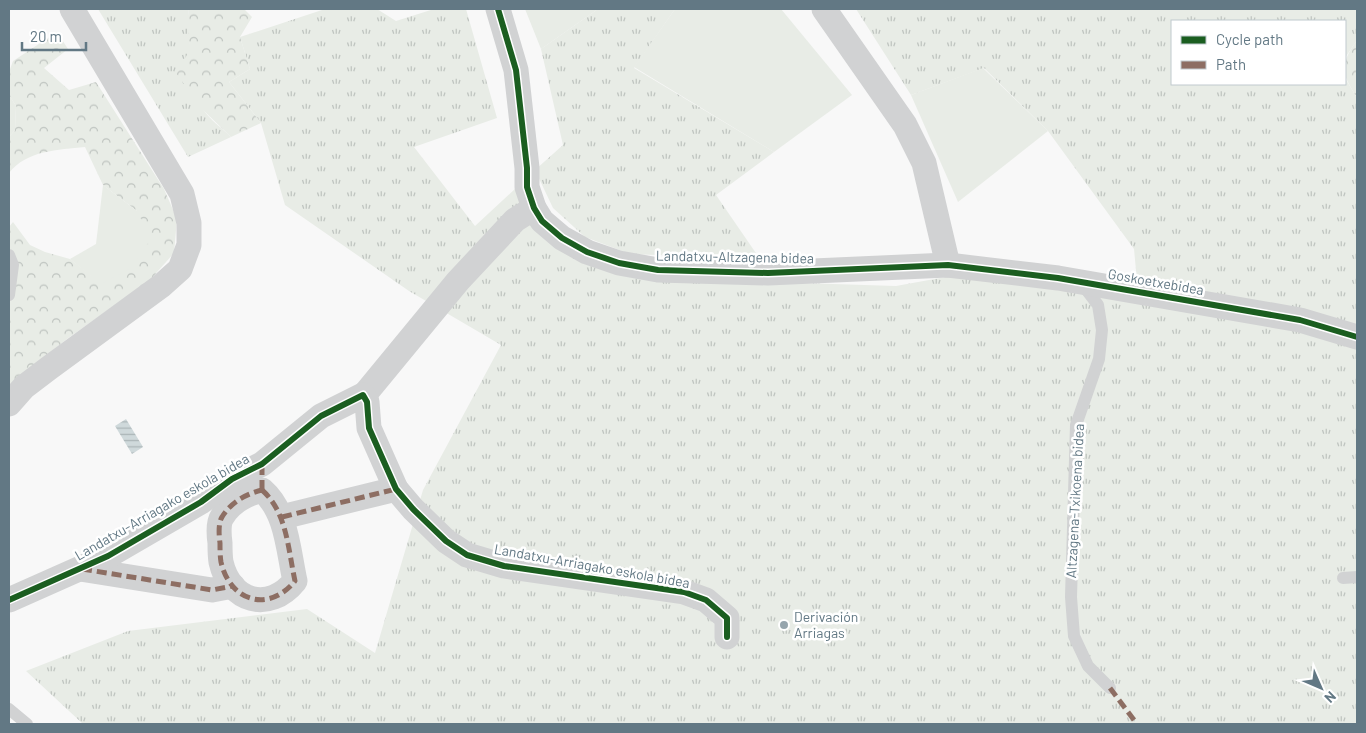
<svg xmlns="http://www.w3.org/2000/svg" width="1366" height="733" viewBox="0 0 1366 733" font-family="Barlow,sans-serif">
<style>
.grass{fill:url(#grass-tufts)}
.forest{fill:url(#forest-crowns)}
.garden{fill:#e8ece6}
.water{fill:url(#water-rules)}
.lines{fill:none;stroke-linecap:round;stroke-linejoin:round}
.lane{stroke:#d1d2d3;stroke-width:12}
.street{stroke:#d1d2d3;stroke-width:25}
.quiet{stroke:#8d6e63;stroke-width:5;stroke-dasharray:10 5;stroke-linecap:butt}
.cycleway-casing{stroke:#fff;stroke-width:9}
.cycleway{stroke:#1b5e20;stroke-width:6}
.poi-dot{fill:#96a5ad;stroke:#fff;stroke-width:2}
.labels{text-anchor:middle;stroke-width:5;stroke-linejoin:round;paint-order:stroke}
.street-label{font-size:14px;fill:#627884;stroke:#fff}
.poi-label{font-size:14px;fill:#627884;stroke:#fff;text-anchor:start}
</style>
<defs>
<pattern id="grass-tufts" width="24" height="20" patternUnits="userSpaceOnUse" patternTransform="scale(1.25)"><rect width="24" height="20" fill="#e8ece6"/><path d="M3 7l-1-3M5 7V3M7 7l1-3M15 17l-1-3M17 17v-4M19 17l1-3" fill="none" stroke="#bfc4c0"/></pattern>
<pattern id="forest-crowns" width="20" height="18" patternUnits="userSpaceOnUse" patternTransform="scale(1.25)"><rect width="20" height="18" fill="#e8ece6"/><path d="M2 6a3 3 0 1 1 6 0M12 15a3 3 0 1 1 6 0" fill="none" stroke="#bfc4c0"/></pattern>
<pattern id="water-rules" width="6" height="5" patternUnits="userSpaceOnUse" patternTransform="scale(1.25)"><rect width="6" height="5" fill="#cfd9db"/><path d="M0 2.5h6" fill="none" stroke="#abb5b7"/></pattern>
</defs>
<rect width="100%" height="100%" fill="#f8f8f8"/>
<g class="grass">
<path d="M98 9H189C186 25 195 96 203 109 209 119 222 128 231 137L188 157Z"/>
<path d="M325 9H377L396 21 434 9H466L497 118 414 147 475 226 516 188 531 225 706 280 896 286 962 274 1315 331 1357 349V724H83L26 671 128 631 307 609 375 653 423 490 501 345 409 291 285 205 261 123 229 82 250 69 240 37Z"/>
<path d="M598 9H675L634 68 774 152 716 195 760 259 630 254 585 237 553 208 535 170 563 145 541 49Z"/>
<path d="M856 9H1357V40L1345 58V21H1172V84H1345V78L1357 98V328L1137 281 1134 249 1048 131 984 68 911 95Z"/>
</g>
<g class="forest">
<path d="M189 9H244L252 17 240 37 250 69 229 82 261 123 231 137 202 109 176 73 190 50 187 22Z"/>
<path d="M57 32 68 49 44 68 69 90 96 82 164 189 177 219 174 253 150 280 67 339 9 385V227L13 222 30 245 45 252 70 259 101 283 137 211 103 185 85 147C58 150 27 150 9 173V137L15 130 16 106 9 95V72L13 61Z"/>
<path d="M1357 40V98C1341 72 1339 66 1357 40Z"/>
</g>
<g class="garden">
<path d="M525 9H598L541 49Z"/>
<path d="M675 9H781L852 95 774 152 634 67Z"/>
<path d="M983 68 1048 131 958 202 911 95Z"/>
<path d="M9 95 16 106 15 130 9 137Z"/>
<path d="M103 185 137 211 151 239 131 268 101 284 70 259 96 244Z"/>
</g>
<path class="water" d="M126 419 143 447 132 454 115 426Z"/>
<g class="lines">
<g class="lane">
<path d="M9 255 13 265 9 295"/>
<path d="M1082 284 1098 305 1102 330 1099 359 1076 425 1071 597 1074 636 1088 666 1110 688"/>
<path d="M1343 578 1357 577"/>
<path d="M9 709 27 724"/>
</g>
<g class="street">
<path d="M498 9 516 70 527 168V187L534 208 542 221 562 238 587 252 619 263 658 270 768 273 948 265 1058 278 1300 320 1357 337"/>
<path d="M824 9 905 125 924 163 948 265"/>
<path d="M365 394 458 281 515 220 534 208"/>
<path d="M9 404 24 387 49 368 161 286 180 269 189 245V223L182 194 72 9"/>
<path d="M262 490C287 512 288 549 295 581 269 613 230 602 221 562 220 556 220 549 220 543 219 536 218 523 222 517 231 502 246 494 262 490Z"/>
<path d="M282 517 396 489"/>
<path d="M80 569 212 590 233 586"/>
<path d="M9 600 108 556 201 502 232 479 262 464 321 416 363 395 367 402 369 428 396 489 413 509 446 541 467 555 504 566 684 592 706 600 727 618V637"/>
</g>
<g class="quiet">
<path d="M262 490C287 512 288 549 295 581 269 613 230 602 221 562 220 556 220 549 220 543 219 536 218 523 222 517 231 502 246 494 262 490Z"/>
<path d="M262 490V464"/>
<path d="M282 517 396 489"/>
<path d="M82 569 212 590 233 586"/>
<path d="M1110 688 1137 724"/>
</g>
<g class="cycleway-casing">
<g id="cycleway">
<path d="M498 9 516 70 527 168V187L534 208 542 221 562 238 587 252 619 263 658 270 768 273 948 265 1058 278 1300 320 1357 337"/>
<path d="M9 600 108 556 201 502 232 479 262 464 321 416 363 395 367 402 369 428 396 489 413 509 446 541 467 555 504 566 684 592 706 600 727 618V637"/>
</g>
</g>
<use href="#cycleway" class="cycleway"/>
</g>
<circle class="poi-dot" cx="784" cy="625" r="5"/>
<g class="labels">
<g class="street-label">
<text transform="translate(735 257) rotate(1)" y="5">Landatxu-Altzagena bidea</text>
<text transform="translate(1156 282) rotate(10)" y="5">Goskoetxebidea</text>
<text transform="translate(1075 501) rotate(-87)" y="5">Altzagena-Txikoena bidea</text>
<text transform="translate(162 507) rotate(-30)" y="5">Landatxu-Arriagako eskola bidea</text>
<text transform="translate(592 566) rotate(10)" y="5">Landatxu-Arriagako eskola bidea</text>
</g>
<g class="poi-label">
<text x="794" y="622">Derivación<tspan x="794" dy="16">Arriagas</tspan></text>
</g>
</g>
<rect width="1366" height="733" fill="none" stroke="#627884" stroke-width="20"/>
<rect x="1171" y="20" width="175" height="65" fill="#ffffff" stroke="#c0c9ce"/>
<rect x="1181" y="36" width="25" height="8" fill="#1b5e20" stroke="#c0c9ce"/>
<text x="1216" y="45" font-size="15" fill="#627884">Cycle path</text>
<rect x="1181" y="61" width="25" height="8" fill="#8d6e63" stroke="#c0c9ce"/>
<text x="1216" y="70" font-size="15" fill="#627884">Path</text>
<g transform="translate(1321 688) rotate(135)" stroke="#ffffff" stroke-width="4" paint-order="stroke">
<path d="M0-4L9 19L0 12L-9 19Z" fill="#627884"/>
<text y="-8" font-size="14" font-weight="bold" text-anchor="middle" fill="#627884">N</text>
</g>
<path d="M22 42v8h64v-8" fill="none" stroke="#627884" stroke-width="2.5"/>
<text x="30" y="42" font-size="15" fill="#627884" stroke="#ffffff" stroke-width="4" paint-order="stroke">20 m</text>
</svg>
